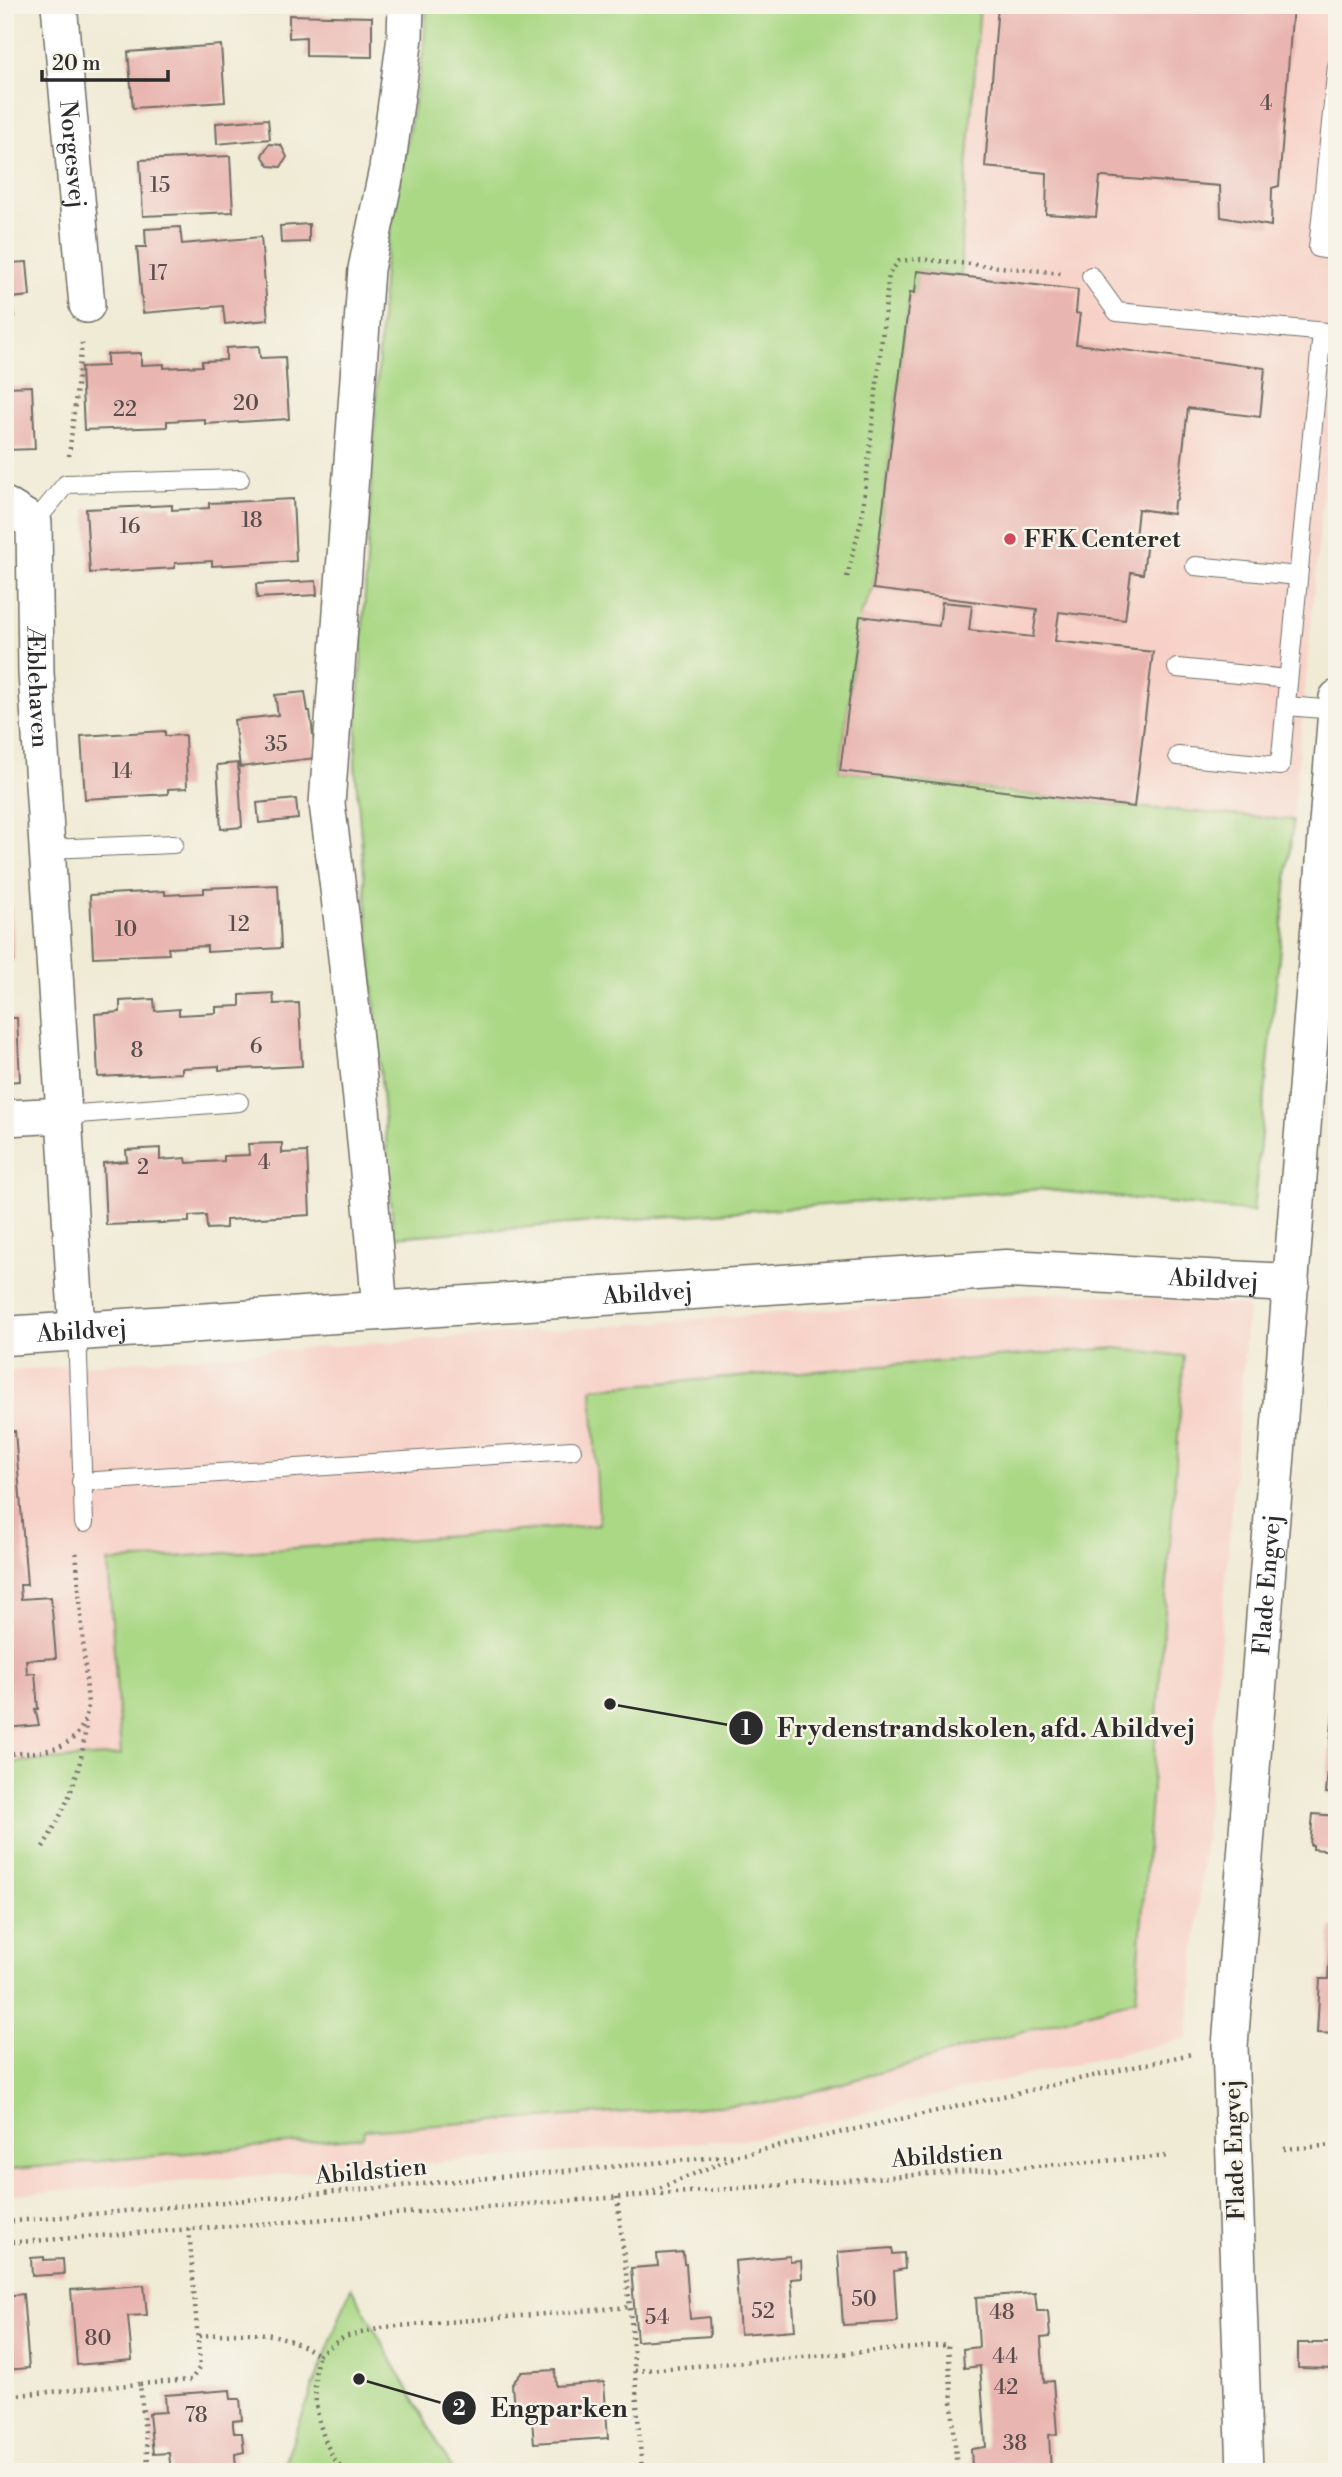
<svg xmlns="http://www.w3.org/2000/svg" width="1342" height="2477" viewBox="0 0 1342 2477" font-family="'Libre Bodoni',serif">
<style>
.built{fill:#f7d1c7}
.green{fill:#aad885;stroke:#6a8258;stroke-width:2}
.building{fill:#e9b5b0}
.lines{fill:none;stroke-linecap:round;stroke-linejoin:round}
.lane-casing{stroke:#706e66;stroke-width:20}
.street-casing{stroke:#706e66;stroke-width:38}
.secondary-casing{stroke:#706e66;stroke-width:41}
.path{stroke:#706e66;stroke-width:4.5;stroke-dasharray:2 5;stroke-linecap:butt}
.lane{stroke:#fff;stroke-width:18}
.street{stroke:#fff;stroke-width:35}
.secondary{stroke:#fff;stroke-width:38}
.poi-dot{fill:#d1495b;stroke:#f7f3e8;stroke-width:2.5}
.labels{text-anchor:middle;stroke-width:5;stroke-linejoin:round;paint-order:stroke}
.number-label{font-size:21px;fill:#5a4e4c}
.street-label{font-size:24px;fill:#2b2b2b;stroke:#f7f3e8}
.poi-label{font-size:24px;font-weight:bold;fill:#2b2b2b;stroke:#f7f3e8;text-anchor:start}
.leader{fill:none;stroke:#2b2b2b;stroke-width:2.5}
.callout-dot{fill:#2b2b2b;stroke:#f7f3e8;stroke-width:2.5}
.mark-label{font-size:21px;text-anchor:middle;font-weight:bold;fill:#fff}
.callout-label{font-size:26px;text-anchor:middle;font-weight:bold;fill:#2b2b2b;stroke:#f7f3e8;stroke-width:5;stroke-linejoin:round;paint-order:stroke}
</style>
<rect width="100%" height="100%" fill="#f7f3e8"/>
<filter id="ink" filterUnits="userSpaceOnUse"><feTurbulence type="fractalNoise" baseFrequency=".0143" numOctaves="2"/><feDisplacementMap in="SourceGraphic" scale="14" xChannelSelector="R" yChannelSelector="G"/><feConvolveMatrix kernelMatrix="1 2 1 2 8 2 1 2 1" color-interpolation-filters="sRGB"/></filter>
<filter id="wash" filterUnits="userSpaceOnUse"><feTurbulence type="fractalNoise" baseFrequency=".00686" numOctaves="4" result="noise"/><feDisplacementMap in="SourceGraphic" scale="28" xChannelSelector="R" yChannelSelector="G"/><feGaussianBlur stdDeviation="1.57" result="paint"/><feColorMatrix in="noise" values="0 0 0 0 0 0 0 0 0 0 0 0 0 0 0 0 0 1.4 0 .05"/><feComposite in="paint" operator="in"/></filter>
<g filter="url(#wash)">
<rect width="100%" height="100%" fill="#f0ebd5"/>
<g class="built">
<path d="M980 5H1337V339L1293 820 1134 807 840 771 860 616 873 589 917 271 961 276V246Z"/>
<path d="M1060 1292 1248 1306 1188 2038 755 2138 5 2195V1371Z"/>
</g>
<g class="green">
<path d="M427 5H980L961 246V276L918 271 915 293H910L873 589 860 616 840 771 1134 807 1293 820 1253 1212 1039 1189 394 1237 355 764 384 267 423 54Z"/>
<path d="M1116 1348 1184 1356 1136 1999 777 2102 364 2130 363 2137 5 2170V1763L121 1755 108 1562 599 1525 592 1388Z"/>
<path d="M351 2287 454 2472H281Z"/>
</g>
<g id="blocks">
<g class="building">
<path d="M998 5H1293L1279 186 1272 188 1271 226 1221 217 1220 186 1103 177H1100L1096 217 1046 214 1047 173 985 167Z"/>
<path d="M289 15 372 17V57L306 56V37L289 38Z"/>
<path d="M221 45 225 102 133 108 128 52Z"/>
<path d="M268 119 270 139 217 144 216 123Z"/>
<path d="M269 144 281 145 287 157 281 167 269 166 262 155Z"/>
<path d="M230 156 233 212 143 216 140 160Z"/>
<path d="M309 224V242L281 243 280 226Z"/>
<path d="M180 227 182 244 261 237 268 320 225 324 223 306 143 313 137 247H146L145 229Z"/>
<path d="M5 261H8V263L27 262 30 296 12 298 14 317 5 318Z"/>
<path d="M917 271 1078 290 1076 313 1080 314 1076 344 1265 368 1260 417 1188 408 1177 500 1174 501 1173 514 1138 509 1135 538 1147 540 1143 574 1131 572 1125 620 1059 612 1055 641 1153 652 1134 807 840 771 860 616 939 626 942 602 972 605 969 630 1033 637 1037 609 873 589 910 292 915 293Z"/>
<path d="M259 346 260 358 285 357 289 419 205 424V419L167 421V427L84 430 81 367 107 366V354L141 353V365L164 364V368L202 366V361L226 360V348Z"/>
<path d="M32 386 35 449 5 450V387Z"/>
<path d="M293 499 296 561 212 566V561L175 563V568L90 573 86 509 172 505V510L209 508V503Z"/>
<path d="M316 581 317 595 257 598 256 584Z"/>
<path d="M305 692 308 711H310L316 758 240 767 234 720 278 715 275 695Z"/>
<path d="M165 731V736L185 735 187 788 168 789V794L85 799 81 736Z"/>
<path d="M238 763 242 827 221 829 217 765Z"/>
<path d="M296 799 298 819 259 823 257 803Z"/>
<path d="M278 885 281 948 207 952V946L168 948 169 954 93 957 90 895 165 891V895L204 893V888Z"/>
<path d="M11 898 14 961H5V899Z"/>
<path d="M273 993 274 1004 299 1003 302 1066 219 1070V1066L182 1068V1073L98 1077 95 1014 120 1012V1001L154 999 155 1011 179 1009V1015L216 1013V1007L240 1006V995Z"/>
<path d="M5 1018H17L20 1081 5 1082Z"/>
<path d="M282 1143V1153L307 1152 310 1215 226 1220V1228L207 1229 206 1215 189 1216V1222L106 1225 103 1163 127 1161 126 1150 160 1148V1160L186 1158 187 1163 224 1161V1156L249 1155 248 1144Z"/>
<path d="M5 1181H8L11 1234H5Z"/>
<path d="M1335 1393H1337V1460H1330Z"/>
<path d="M5 1431H15L27 1585H20L21 1599 51 1597 56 1658 26 1660 27 1674 35 1673 38 1709H35L39 1725 5 1728Z"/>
<path d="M1335 1687H1337V1794L1326 1793Z"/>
<path d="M1313 1814 1337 1816V1851L1313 1849V1845H1310Z"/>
<path d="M1331 1927H1337V2034L1317 2033 1320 1979H1328Z"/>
<path d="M892 2248 893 2254 904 2253 905 2269 894 2271 897 2322 843 2325 838 2252Z"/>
<path d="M683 2252 684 2264H686L690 2319 709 2317 710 2336 637 2341 631 2268 658 2266 657 2254Z"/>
<path d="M790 2256V2262L801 2261 802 2278 791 2279 795 2330 740 2334 735 2261Z"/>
<path d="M44 2257V2260L63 2259 64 2274 32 2276 31 2258Z"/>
<path d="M144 2285 147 2315 128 2316 132 2360 77 2365 71 2290Z"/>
<path d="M1035 2293 1037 2311H1048L1050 2337 1041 2338 1044 2382 1053 2381 1055 2407 1057 2434 1049 2435 1051 2472H988V2466L972 2467 971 2449 986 2447 980 2366 964 2368 963 2349 979 2347 976 2297Z"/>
<path d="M23 2294 29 2368 5 2370V2296Z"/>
<path d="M1298 2343H1337V2369L1298 2368Z"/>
<path d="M555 2370 556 2386 604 2382 608 2438 534 2443 531 2410 514 2411 512 2384 522 2372Z"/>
<path d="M230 2390 231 2399H240L242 2420 233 2421V2426L234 2433H242L244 2452 235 2454 236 2470 246 2469V2472H171L169 2453 153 2454 149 2413 166 2412 165 2395Z"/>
</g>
</g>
</g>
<g filter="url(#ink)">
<use href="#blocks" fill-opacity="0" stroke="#706e66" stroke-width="2"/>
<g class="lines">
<g class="lane-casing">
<g id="lane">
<path d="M1337 66 1318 248 1337 251"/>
<path d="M1091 276 1117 312 1337 333"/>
<path d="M34 523 66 484 240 479"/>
<path d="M1195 566 1298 576"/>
<path d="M1177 668 1288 679"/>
<path d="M1286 706 1336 710"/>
<path d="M1178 756 1280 766 1322 332"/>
<path d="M47 849 174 844"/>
<path d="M64 1115 239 1102"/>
<path d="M77 1331 84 1523"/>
<path d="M81 1482 572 1450"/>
</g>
</g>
<g class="street-casing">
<g id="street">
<path id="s1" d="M59 5 87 305"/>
<path id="s2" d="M5 505 34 523 36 673 64 1115"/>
<path d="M5 1118 64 1115 77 1331"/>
<path d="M380 1310C366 1141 350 972 327 804L366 269 387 169 405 37 406 5"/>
<path id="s3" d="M1245 2472 1230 2046 1337 698"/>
</g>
</g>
<g class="secondary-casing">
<g id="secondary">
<path id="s4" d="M5 1336 1006 1269 1290 1283"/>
</g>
</g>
<g class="path">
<path d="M69 456 82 343"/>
<path d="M847 577 862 518 889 274 899 261 918 259 1062 273"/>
<path d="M5 1754C45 1752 82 1753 88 1705L76 1550"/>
<path d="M43 1847C67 1807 83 1769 86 1722"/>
<path d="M1284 2149 1337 2145"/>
<path d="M647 2193 733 2158"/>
<path d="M617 2197 630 2307 642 2472"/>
<path d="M5 2222 740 2155 1191 2054"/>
<path d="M5 2243 1170 2156"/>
<path d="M199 2336C246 2332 276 2327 318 2355 310 2394 318 2442 344 2472"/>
<path d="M318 2355 344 2337 386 2327 630 2307"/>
<path d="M635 2371 948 2345 957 2472"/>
<path d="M140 2384 191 2380 200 2367 189 2229"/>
<path d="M5 2396 140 2384 149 2472"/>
</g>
<use href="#lane" class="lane"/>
<use href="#street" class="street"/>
<use href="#secondary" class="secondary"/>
</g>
</g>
<circle class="poi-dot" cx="1010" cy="539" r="7"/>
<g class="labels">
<g class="number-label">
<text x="1266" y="110">4</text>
<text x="160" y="192">15</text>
<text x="158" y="280">17</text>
<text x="246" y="410">20</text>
<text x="125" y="416">22</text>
<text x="252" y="527">18</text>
<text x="130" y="533">16</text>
<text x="276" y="751">35</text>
<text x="122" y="778">14</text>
<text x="239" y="931">12</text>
<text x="126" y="936">10</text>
<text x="256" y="1053">6</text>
<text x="137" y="1057">8</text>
<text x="264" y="1169">4</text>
<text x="143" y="1174">2</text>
<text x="864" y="2306">50</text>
<text x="763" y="2318">52</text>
<text x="1002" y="2319">48</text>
<text x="657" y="2324">54</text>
<text x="98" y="2345">80</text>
<text x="1005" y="2363">44</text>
<text x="1006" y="2394">42</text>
<text x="196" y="2422">78</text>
<text x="1015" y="2450">38</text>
</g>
<g class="street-label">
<text dy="8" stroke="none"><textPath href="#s1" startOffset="150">Norgesvej</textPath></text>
<text dy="8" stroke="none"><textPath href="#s2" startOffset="198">Æblehaven</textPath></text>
<text dy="8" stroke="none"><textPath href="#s4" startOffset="1211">Abildvej</textPath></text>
<text dy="8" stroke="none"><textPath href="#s4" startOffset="644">Abildvej</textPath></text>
<text dy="8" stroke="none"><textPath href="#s4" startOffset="77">Abildvej</textPath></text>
<text dy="8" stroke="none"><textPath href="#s3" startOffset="889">Flade Engvej</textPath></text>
<text transform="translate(1234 2150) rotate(-92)" y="8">Flade Engvej</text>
<text transform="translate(947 2155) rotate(-4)" y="8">Abildstien</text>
<text transform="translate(371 2171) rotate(-5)" y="8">Abildstien</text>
</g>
<g class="poi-label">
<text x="1024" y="547">FFK Centeret</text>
</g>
</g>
<path class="leader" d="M610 1704L746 1728M359 2379L459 2408"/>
<g class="callout-dot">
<circle cx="610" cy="1704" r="7"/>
<circle cx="359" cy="2379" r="7"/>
<circle cx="746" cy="1728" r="18"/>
<circle cx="459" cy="2408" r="18"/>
</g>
<g class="mark-label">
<text x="746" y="1735">1</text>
<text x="459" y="2415">2</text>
</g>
<g class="callout-label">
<text x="986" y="1737">Frydenstrandskolen, afd. Abildvej</text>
<text x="559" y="2417">Engparken</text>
</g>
<rect width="1342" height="2477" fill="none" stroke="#f7f3e8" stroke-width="28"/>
<path d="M42 70v10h126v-10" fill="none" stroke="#2b2b2b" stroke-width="3.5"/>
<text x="52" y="70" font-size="21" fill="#2b2b2b" stroke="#f7f3e8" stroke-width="5" paint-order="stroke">20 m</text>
</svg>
